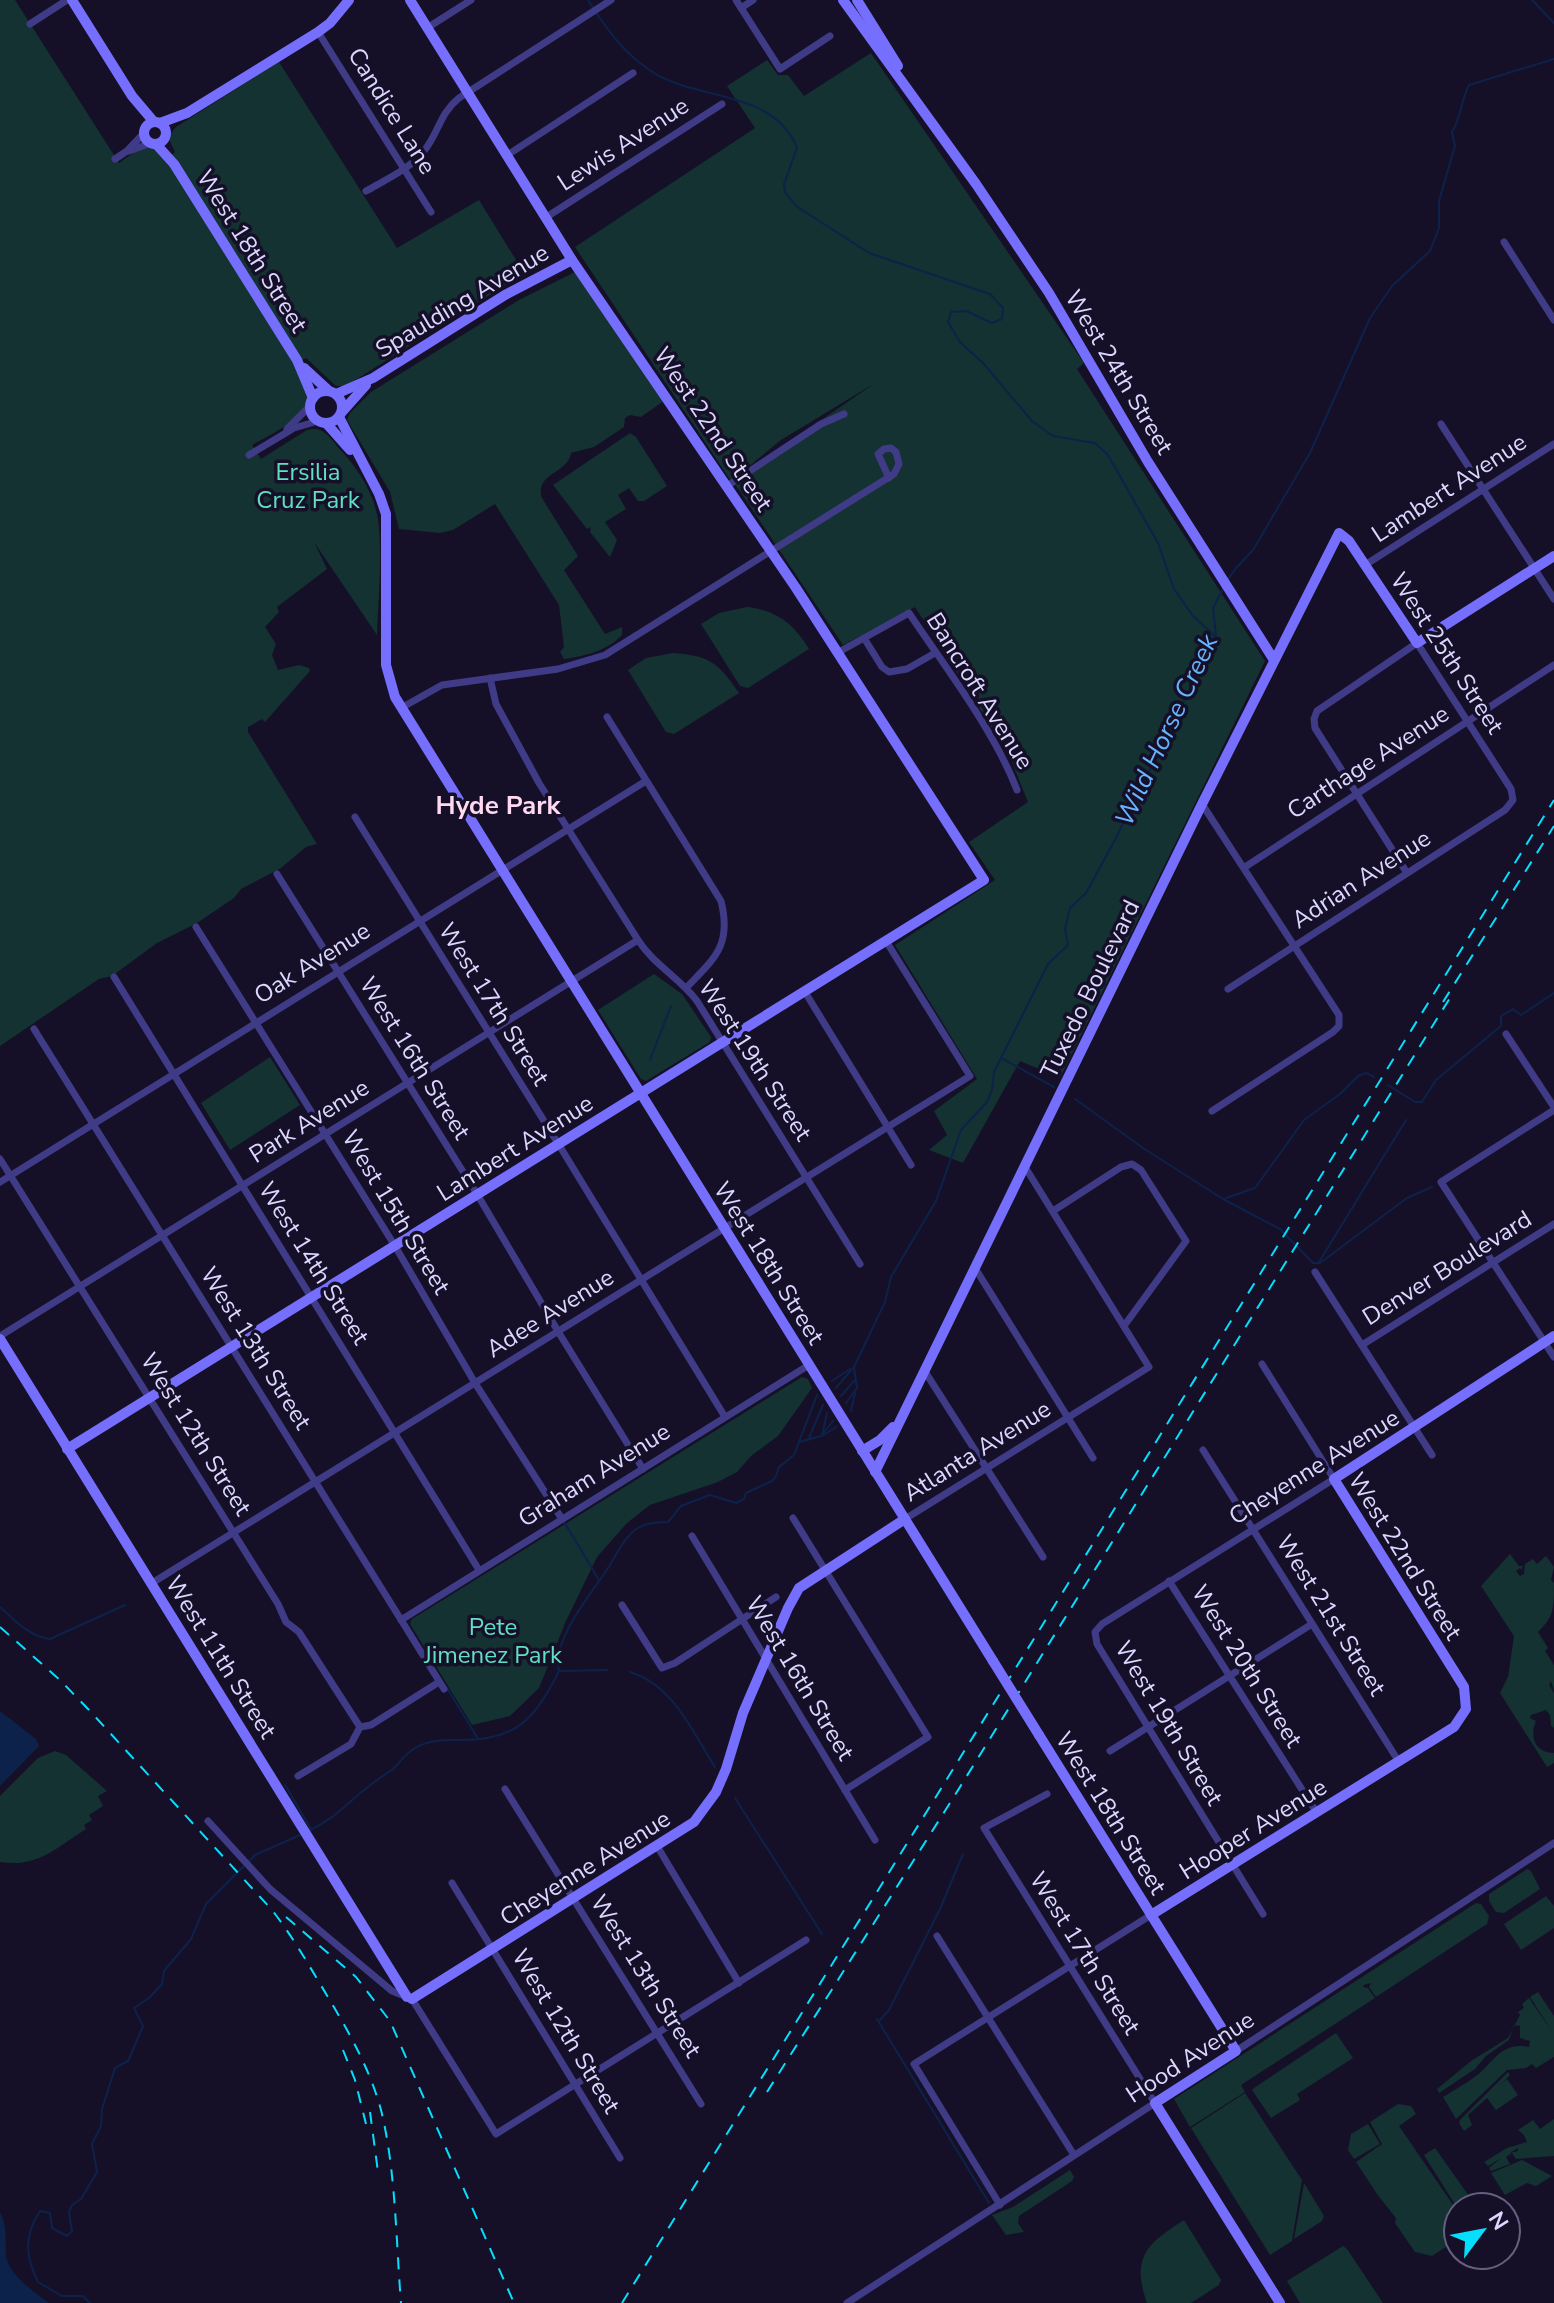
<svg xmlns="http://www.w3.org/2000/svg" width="1554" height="2303" viewBox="0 0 1554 2303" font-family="'Nunito Sans',sans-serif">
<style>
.green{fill:#133231}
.water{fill:#0d224a}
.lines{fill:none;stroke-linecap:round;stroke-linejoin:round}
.stream{stroke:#0d224a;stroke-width:2}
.street{stroke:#403b86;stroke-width:7}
.secondary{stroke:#766ffe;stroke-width:10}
.rail{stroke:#05dffd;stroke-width:2;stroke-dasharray:12 10;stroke-linecap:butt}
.secondary-bridge{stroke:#766ffe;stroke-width:10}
.labels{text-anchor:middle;stroke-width:7;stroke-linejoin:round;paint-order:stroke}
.street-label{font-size:24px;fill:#dcd7ff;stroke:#151028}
.park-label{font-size:24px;fill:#62dfc3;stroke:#151028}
.water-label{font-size:26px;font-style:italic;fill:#66b4fe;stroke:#151028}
.neighbourhood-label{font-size:26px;font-weight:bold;fill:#ffd9f0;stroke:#151028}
</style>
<rect width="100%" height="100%" fill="#151028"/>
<g class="green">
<path d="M0 0H15L119 163 143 146 151 145 165 160 175 152 168 137 176 127 279 62 397 248 479 200 526 276 510 282 346 386H336L306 358 294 365 310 396C302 421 273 433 252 445L261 459 117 549 307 430C322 426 328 435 337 446 354 464 370 486 376 510 384 540 378 601 377 635L314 542 327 569 277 607 279 612 265 627 276 644 272 655 278 670 299 665 309 668 310 671 265 722 262 719 248 727V732L317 844 306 847 281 868 241 889 234 898 197 923 157 943 112 976 99 979 87 987 0 1046Z"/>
<path d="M871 53 1084 363 1077 369 1265 661 1060 1078 1020 1061 963 1163 929 1150 947 1135 934 1111 977 1079 895 945 995 880 969 842 1028 802 1008 753 915 607 843 645 733 481 875 383 781 440 731 481 575 247 755 128 727 86 767 60 778 75H788L804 96Z"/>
<path d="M577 271 665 400 641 417 630 415 625 418 624 427 594 447 571 453C568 474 534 473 542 498L578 556 564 570 605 634 622 627V635C607 651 585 656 564 659L560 652 564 647 559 605 495 504 453 530 440 533 399 529 390 492 347 420 350 413 371 392 519 300Z"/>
<path d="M630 433 636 437 667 486 644 501H638L629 488 618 495 626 509 605 522 617 540 610 557 590 532 591 527 587 529 553 485Z"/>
<path d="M747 607C776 610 794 624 809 649L748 688 740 686 701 624 719 613Z"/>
<path d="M673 653C711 656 718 663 739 693L674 734 666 732 628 670 646 658Z"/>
<path d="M654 974 682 994 711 1037 710 1042 646 1081 641 1079 598 1010Z"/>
<path d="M270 1057 300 1105 230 1150 201 1103Z"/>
<path d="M802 1377 808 1379 812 1388 778 1436 751 1456 737 1472 718 1482 650 1505 627 1523 597 1557 566 1621 539 1688 510 1716 472 1725 410 1624 412 1619Z"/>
<path d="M1510 1554 1519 1566H1523L1521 1570 1520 1568 1516 1571 1520 1576 1524 1574 1525 1564 1533 1559 1537 1564 1546 1556 1554 1567 1551 1580 1554 1583C1554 1608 1554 1617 1538 1632L1548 1648 1545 1651 1554 1665V1691L1551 1681 1549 1685 1554 1693V1728L1551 1726 1550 1715 1546 1710 1531 1715 1530 1718 1536 1721C1529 1737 1535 1753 1554 1753V1763L1547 1767 1500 1693 1508 1677 1514 1636 1481 1586Z"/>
<path d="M55 1751 66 1755 107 1791 98 1796 103 1806 89 1815 92 1820 84 1825 86 1829C56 1848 38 1868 0 1862V1796L38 1758Z"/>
<path d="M1527 1869 1531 1871 1540 1889 1504 1913 1496 1912 1489 1901V1894Z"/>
<path d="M1546 1896 1554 1906V1928L1521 1950 1504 1924Z"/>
<path d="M1476 1903 1481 1904 1489 1916 1487 1924 1376 1997 1369 1987 1371 1983 1364 1985 1363 1987 1368 1988 1375 1998 1241 2085 1245 2092 1190 2127 1174 2099Z"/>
<path d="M1538 1992 1554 2016V2057L1536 2068 1532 2064 1526 2068 1507 2070 1456 2119 1443 2097C1454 2090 1465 2084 1476 2076 1494 2062 1501 2041 1529 2047L1530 2041 1520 2038V2026L1514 2025 1509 2040 1486 2056 1475 2069 1439 2093 1437 2089 1471 2061 1508 2038 1520 2015 1518 2012 1524 2008 1522 2004 1529 1998 1553 2033 1530 1997Z"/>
<path d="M1336 2033 1353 2058 1297 2094 1300 2100 1271 2118 1252 2090 1254 2088Z"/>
<path d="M1508 2072 1510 2075 1499 2086 1507 2079 1518 2095 1496 2110 1487 2098 1468 2115 1472 2125 1464 2131 1459 2123 1460 2120Z"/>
<path d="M1245 2093 1302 2180 1292 2241 1270 2255 1191 2128Z"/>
<path d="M1398 2104 1411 2106 1416 2114 1399 2126 1458 2212V2239L1432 2256 1415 2252 1395 2223 1396 2218 1377 2194 1356 2162 1382 2144 1370 2122Z"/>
<path d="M1554 2119V2156L1516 2159 1512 2153 1506 2157 1510 2164 1491 2171 1489 2168 1506 2154 1518 2151V2148L1488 2166 1484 2162 1507 2148 1527 2142 1524 2135 1518 2130 1533 2120 1540 2129Z"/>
<path d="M1368 2124 1380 2144 1354 2159 1348 2150 1351 2134Z"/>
<path d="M1435 2148 1469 2196 1472 2195 1471 2200 1460 2207 1456 2206 1457 2203H1454L1424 2155Z"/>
<path d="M1522 2160 1552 2176 1536 2186 1527 2183 1505 2195 1491 2173Z"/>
<path d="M1070 2170 1074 2177 1072 2181 1019 2216 1018 2223 1024 2232 1006 2235 992 2215 1013 2207Z"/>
<path d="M1304 2183 1324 2216 1322 2221 1294 2239Z"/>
<path d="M1184 2220 1221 2280 1219 2285 1191 2303H1147C1131 2258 1146 2244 1184 2220Z"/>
<path d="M1343 2246 1347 2249 1383 2303H1300L1287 2281Z"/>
</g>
<g class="water">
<path d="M0 1711 36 1739 39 1746 0 1786Z"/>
<path d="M0 2212C8 2228 5 2240 6 2256 8 2274 35 2293 49 2303H0Z"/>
</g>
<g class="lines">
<g class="stream">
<path d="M588 0C607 30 624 54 654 73 700 101 774 90 797 148L784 184 785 192 796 206 869 253 990 294 1003 308 1002 319 992 323 966 311 951 312 948 322 960 342 983 363 1032 421 1053 436 1095 443 1108 455 1158 543 1174 589 1193 616 1215 636"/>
<path d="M1532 0 1554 23"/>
<path d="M1227 581 1236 568 1253 550 1310 453 1370 318 1392 286 1430 251 1439 228V201L1455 146 1452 132C1461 118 1461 100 1469 85L1554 59"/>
<path d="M1003 1059 1054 1087"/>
<path d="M650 1060 671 1006"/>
<path d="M1388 1085 1415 1102H1422L1436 1080 1501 1026V1016L1513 1009 1521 1015 1554 993"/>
<path d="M1075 1099 1143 1148 1223 1199 1280 1229 1313 1263H1320L1407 1198 1432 1187"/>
<path d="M1226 1198 1255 1188 1304 1120 1340 1094 1358 1076 1366 1073 1374 1077"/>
<path d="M1319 1262 1406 1120"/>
<path d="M832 1381 850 1369"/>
<path d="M836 1388 853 1368"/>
<path d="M841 1396 855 1380"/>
<path d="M846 1403 857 1388 854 1367 885 1302 891 1277 936 1201 961 1130 987 1102 992 1090 994 1072 1048 964 1068 945 1065 929 1070 908 1086 893 1116 838 1216 636 1213 608 1224 587"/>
<path d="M851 1411 855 1393"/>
<path d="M822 1435 827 1413"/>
<path d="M822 1436 836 1427"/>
<path d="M808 1440 823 1405"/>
<path d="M799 1442 817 1395"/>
<path d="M563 1520 599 1580"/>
<path d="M0 1607C14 1620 30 1637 50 1639L125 1605"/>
<path d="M560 1671 607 1670"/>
<path d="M630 1672C673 1685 692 1731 715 1767"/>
<path d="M447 1688 477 1737"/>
<path d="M285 1785 311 1829"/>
<path d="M735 1798 822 1934"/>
<path d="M310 1830C333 1820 348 1802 368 1787 376 1780 385 1775 393 1769 401 1761 405 1754 415 1748 430 1739 446 1740 462 1740 518 1740 535 1718 559 1671 551 1640 593 1592 608 1568 617 1554 624 1537 638 1528 646 1523 658 1522 668 1522L681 1506 710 1495 736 1503 744 1499 746 1493 772 1481 776 1476 779 1467 794 1455 799 1442 821 1436 833 1421"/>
<path d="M249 1861 255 1855 300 1835"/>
<path d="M877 2019 989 2203"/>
<path d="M880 2020 889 2010 940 1909 963 1854"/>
<path d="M90 2303 83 2296H62L38 2282C25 2256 24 2235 40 2211L50 2213 52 2228 67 2236 72 2231 69 2212 72 2205 81 2199 97 2172 92 2144 101 2126 102 2109 115 2068 128 2061 143 2026 134 2008 149 1998 162 1984 164 1971 191 1939 206 1904 245 1865"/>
</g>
<g class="street">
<path d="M736 0 780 69 830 36"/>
<path d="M741 8 753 0"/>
<path d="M30 24 67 0"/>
<path d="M427 28 471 0"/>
<path d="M318 32 431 212"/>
<path d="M129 151 151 143"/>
<path d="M506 156 633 73"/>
<path d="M115 159 127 151 144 133"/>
<path d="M366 191C385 180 410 169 424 151 439 133 439 114 459 98L611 0"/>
<path d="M545 218 722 104"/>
<path d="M1504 242 1554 320"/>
<path d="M1441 424 1554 599"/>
<path d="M287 429 311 405"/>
<path d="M249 455 294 428 318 421"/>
<path d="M727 486 821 424 844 414"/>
<path d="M1365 565 1554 444"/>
<path d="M864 638 882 667 889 672 907 669 935 653"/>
<path d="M837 653 909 613C945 667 994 730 1017 790"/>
<path d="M490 678 496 704 539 783 638 940C654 965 680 978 697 1001L860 1264"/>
<path d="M401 708 442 685 558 669 605 655 894 474 899 464 896 452 891 448 884 449 878 454 889 478"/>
<path d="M607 717 721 901C732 945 715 958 687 987"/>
<path d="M1202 804 1339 1015V1026L1333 1032 1212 1111"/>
<path d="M355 817 559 1145 725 1417"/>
<path d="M1245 867 1554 665"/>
<path d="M277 874 477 1194 559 1333 643 1469"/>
<path d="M196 927 395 1246 475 1383 562 1519"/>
<path d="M114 977 479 1570"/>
<path d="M1228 989 1505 810 1513 800 1511 789 1417 643 1317 711 1314 719 1315 728 1407 873"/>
<path d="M805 992 911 1165"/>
<path d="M34 1029 444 1689"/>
<path d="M1506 1034 1554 1107"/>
<path d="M1554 1110 1441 1182 1554 1357"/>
<path d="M0 1159 278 1604 286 1622 299 1632 360 1727"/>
<path d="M0 1182 646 781"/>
<path d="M1053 1211 1121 1167 1132 1164 1141 1170 1186 1241 1124 1326"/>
<path d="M975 1268 1093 1458"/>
<path d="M1315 1272 1432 1455"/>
<path d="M0 1336 638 940"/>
<path d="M1362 1345 1554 1224"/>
<path d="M1262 1364 1334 1479 1102 1624 1095 1632 1097 1644 1263 1914"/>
<path d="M924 1370 1043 1557"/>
<path d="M1203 1450 1399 1762"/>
<path d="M793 1518 928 1737 845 1790"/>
<path d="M905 1519 1149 1367 1025 1167"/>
<path d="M692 1536 875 1840"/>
<path d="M1169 1581 1317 1813"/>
<path d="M152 1583 970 1076 886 941"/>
<path d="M622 1605 662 1668 675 1663 776 1597"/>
<path d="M401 1620 809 1365"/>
<path d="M1110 1751 1312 1624"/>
<path d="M298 1776 351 1744 360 1727 371 1725 439 1682"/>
<path d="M505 1789 701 2104"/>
<path d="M208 1821 270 1889 392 1991 412 1999 496 2134 806 1940"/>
<path d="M657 1846 739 1983"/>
<path d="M452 1883 620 2158"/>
<path d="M937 1936 1074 2155"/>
<path d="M1236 2051 1554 1843"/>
<path d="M1000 2205 914 2064 1151 1915"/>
<path d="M847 2303 1155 2103 984 1828 1047 1794"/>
</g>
<g class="secondary">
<path d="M72 0 132 96 154 122"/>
<path d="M843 0 976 184 1049 293 1148 462 1274 660"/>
<path d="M857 0 898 66"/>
<circle cx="155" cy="133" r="11"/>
<path d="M160 123 187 113 318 32 330 23 349 0"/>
<path d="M156 144 174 164 297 360 313 398"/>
<path d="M304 368 329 391"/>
<circle cx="326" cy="407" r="16"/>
<path d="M336 394 373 378 505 295 572 260"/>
<path d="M342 412 366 385"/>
<path d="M339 417 379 494 386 514V665L395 697 993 1661"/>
<path d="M326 423 350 450"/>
<path d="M0 1339 407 1997"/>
<path d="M67 1449 984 880 796 588 572 260 410 0"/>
<path d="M862 1451 880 1440 893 1427"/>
<path d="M875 1472 1202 804 1339 533 1349 541 1417 643 1554 556"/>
<path d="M1039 1735 1236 2051 1155 2103 1280 2303"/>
<path d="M1151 1915 1454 1727 1466 1709 1464 1687 1334 1479 1554 1336"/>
<path d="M412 1999 694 1822 716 1792 726 1769 743 1713 788 1608 799 1588 905 1519"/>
</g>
<g class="rail">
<path d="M1443 1002 1554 826"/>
<path d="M0 1627 60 1680 89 1710 272 1910C290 1933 304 1957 319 1982 344 2024 370 2066 382 2114 396 2174 396 2242 401 2303"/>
<path d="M286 1917 356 1977 390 2021 514 2303"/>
<path d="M343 2050 355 2080 366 2124"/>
<path d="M767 2092 955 1795 1453 993"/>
<path d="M370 2112 378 2172"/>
<path d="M622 2303 1554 800"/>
</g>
<path class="secondary-bridge" d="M993 1661 1039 1735"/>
</g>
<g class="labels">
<g class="street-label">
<text transform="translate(392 111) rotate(58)" y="8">Candice Lane</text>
<text transform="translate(623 144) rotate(-33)" y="8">Lewis Avenue</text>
<text transform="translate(252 251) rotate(58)" y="8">West 18th Street</text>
<text transform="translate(462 301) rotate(-31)" y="8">Spaulding Avenue</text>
<text transform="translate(1119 372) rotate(59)" y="8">West 24th Street</text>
<text transform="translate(713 429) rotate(56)" y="8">West 22nd Street</text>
<text transform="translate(1449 488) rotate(-33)" y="8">Lambert Avenue</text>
<text transform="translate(1447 653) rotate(57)" y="8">West 25th Street</text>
<text transform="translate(980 691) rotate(58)" y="8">Bancroft Avenue</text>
<text transform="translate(1368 762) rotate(-33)" y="8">Carthage Avenue</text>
<text transform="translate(1361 879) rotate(-33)" y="8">Adrian Avenue</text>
<text transform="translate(312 963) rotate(-32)" y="8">Oak Avenue</text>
<text transform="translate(1090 989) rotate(-64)" y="8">Tuxedo Boulevard</text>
<text transform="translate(494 1004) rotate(58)" y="8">West 17th Street</text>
<text transform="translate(415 1058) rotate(58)" y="8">West 16th Street</text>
<text transform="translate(755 1060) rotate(57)" y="8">West 19th Street</text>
<text transform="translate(309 1121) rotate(-32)" y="8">Park Avenue</text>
<text transform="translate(515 1148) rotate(-32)" y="8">Lambert Avenue</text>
<text transform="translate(396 1212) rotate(59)" y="8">West 15th Street</text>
<text transform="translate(314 1263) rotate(58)" y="8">West 14th Street</text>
<text transform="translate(769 1263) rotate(58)" y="8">West 18th Street</text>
<text transform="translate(1447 1268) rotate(-32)" y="8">Denver Boulevard</text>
<text transform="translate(550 1313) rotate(-32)" y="8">Adee Avenue</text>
<text transform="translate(256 1348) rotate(58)" y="8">West 13th Street</text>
<text transform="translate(196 1434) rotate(58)" y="8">West 12th Street</text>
<text transform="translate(977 1451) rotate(-32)" y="8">Atlanta Avenue</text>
<text transform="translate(1314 1467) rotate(-32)" y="8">Cheyenne Avenue</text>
<text transform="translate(594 1475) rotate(-32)" y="8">Graham Avenue</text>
<text transform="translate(1405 1556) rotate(58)" y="8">West 22nd Street</text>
<text transform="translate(1331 1615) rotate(58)" y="8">West 21st Street</text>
<text transform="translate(221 1657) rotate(58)" y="8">West 11th Street</text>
<text transform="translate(1247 1666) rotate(58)" y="8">West 20th Street</text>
<text transform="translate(800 1678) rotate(59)" y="8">West 16th Street</text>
<text transform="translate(1169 1723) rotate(59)" y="8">West 19th Street</text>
<text transform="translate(1111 1813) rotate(58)" y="8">West 18th Street</text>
<text transform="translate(1253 1829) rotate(-32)" y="8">Hooper Avenue</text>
<text transform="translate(585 1868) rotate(-32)" y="8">Cheyenne Avenue</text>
<text transform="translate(1085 1953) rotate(58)" y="8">West 17th Street</text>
<text transform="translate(646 1976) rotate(58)" y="8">West 13th Street</text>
<text transform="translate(566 2031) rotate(59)" y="8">West 12th Street</text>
<text transform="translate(1190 2057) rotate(-33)" y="8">Hood Avenue</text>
</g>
<g class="park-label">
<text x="308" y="480">Ersilia<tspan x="308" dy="28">Cruz Park</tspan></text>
<text x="493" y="1635">Pete<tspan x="493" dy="28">Jimenez Park</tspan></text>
</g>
<g class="water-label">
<text transform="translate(1166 730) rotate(-65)" y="9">Wild Horse Creek</text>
</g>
<g class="neighbourhood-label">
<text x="498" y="814">Hyde Park</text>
</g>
</g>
<g transform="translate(1482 2231) rotate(58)"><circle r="38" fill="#151028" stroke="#65607e" stroke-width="2"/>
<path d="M0-6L14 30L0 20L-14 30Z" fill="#05dffd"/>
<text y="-12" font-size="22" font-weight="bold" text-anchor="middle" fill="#dcd7ff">N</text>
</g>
</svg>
